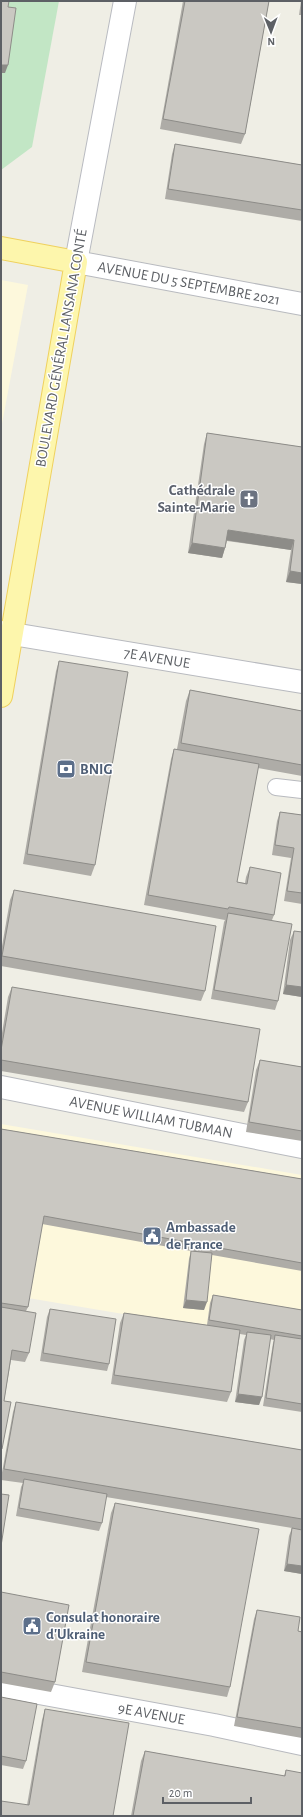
<svg xmlns="http://www.w3.org/2000/svg" width="303" height="1817" viewBox="0 0 303 1817" font-family="'Alegreya Sans',sans-serif">
<style>
.commercial{fill:#fdf8dc}
.green{fill:#c2e6c5}
.lines{fill:none;stroke-linecap:round;stroke-linejoin:round}
.lane-casing{stroke:#b8babf;stroke-width:18}
.street-casing{stroke:#b8babf;stroke-width:24}
.secondary-casing{stroke:#b9bbc1;stroke-width:24}
.primary-casing{stroke:#efd15e;stroke-width:24}
.lane{stroke:#fff;stroke-width:16}
.street{stroke:#fff;stroke-width:22}
.secondary{stroke:#fff;stroke-width:22}
.primary{stroke:#fdf6ac;stroke-width:22}
.wall{fill:#aeaca7}
.shaded-wall{fill:#8d8c88}
.building{fill:#cac8c2;stroke:#8d8c88}
.labels{text-anchor:middle;stroke-width:3;stroke-linejoin:round;paint-order:stroke}
.street-label{font-size:15px;fill:#5d6065;stroke:#fff}
.worship-label{font-size:15px;font-weight:bold;fill:#5b616d;stroke:#fff;text-anchor:end}
.service-label{font-size:15px;font-weight:bold;fill:#4e5e75;stroke:#fff;text-anchor:start}
</style>
<rect width="100%" height="100%" fill="#efeee5"/>
<g class="commercial">
<path d="M1 280 28 285 1 429Z"/>
<path d="M1 1124 302 1175V1344L28 1298 1 1311Z"/>
</g>
<path class="green" d="M1 1H59L32 147 1 170Z"/>
<g class="lines">
<g class="lane-casing">
<path id="lane" d="M276 787 302 790"/>
</g>
<g class="street-casing">
<g id="street">
<path id="s1" d="M76 262 302 304"/>
<path id="s2" d="M1 632 302 682"/>
<path id="s3" d="M1 1087 302 1147"/>
<path id="s4" d="M1 1686 214 1725 302 1744"/>
</g>
</g>
<g class="secondary-casing">
<path id="secondary" d="M76 262 125 1"/>
</g>
<g class="primary-casing">
<path id="primary" d="M1 248 76 262 1 696"/>
</g>
<use href="#lane" class="lane"/>
<use href="#street" class="street"/>
<use href="#secondary" class="secondary"/>
<use href="#primary" class="primary"/>
</g>
<g class="wall">
<path d="M183 1H269L245 134 241 144 160 129Z"/>
<path d="M301 1H302V15H299Z"/>
<path d="M175 144 302 165V221L165 199 172 154Z"/>
<path d="M207 433 302 447V584L286 582 291 550 227 541 222 558 188 553 204 444Z"/>
<path d="M59 661 95 865 91 876 23 864 56 671Z"/>
<path d="M190 690 302 711V776L258 768 237 882 245 883 246 877 250 867 274 915 272 920 278 1001 275 1010 211 999 224 922 226 918 225 920 144 905 171 759 174 749H177L186 701Z"/>
<path d="M280 812 302 815V904L284 901 291 858 272 855 277 821Z"/>
<path d="M14 890 205 991 201 1001 1 966V952L10 900Z"/>
<path d="M294 931 302 997 283 994 290 940Z"/>
<path d="M12 987 248 1102 244 1112 1 1071V1039L8 997Z"/>
<path d="M260 1060 302 1067V1141L246 1132 256 1070Z"/>
<path d="M1 1129 302 1179V1271L212 1255 204 1310 183 1308 189 1259 191 1251 42 1224 28 1307 26 1311 29 1353 25 1362 11 1360 4 1401 2 1449 1 1453Z"/>
<path d="M213 1295 302 1310V1412L263 1406 273 1343 274 1340 270 1339 259 1405 235 1402 244 1340 246 1335 240 1334 231 1392 227 1402 111 1384 120 1323 124 1313 207 1325 210 1303Z"/>
<path d="M50 1309 109 1364 107 1371 40 1361 47 1317Z"/>
<path d="M16 1402 302 1450V1574L284 1571 289 1536 292 1528 106 1497 102 1523 99 1531 16 1516 21 1487 23 1483 1 1480V1478L13 1412Z"/>
<path d="M115 1503 230 1687 227 1697 82 1672 111 1513Z"/>
<path d="M1 1592 55 1682 51 1692 1 1683Z"/>
<path d="M257 1610 298 1631 302 1632V1738L234 1726 254 1619Z"/>
<path d="M1 1697 26 1761 23 1769 1 1765Z"/>
<path d="M45 1709 113 1816 27 1805 42 1720Z"/>
<path d="M145 1751 284 1776 286 1770 302 1816H131L141 1761Z"/>
</g>
<g class="shaded-wall">
<path d="M1 65H8L5 73H1Z"/>
<path d="M228 530 294 540 291 550 225 540Z"/>
<path d="M192 543 225 548 222 558 188 553Z"/>
<path d="M290 571 302 573V584L286 582Z"/>
<path d="M286 985 302 987V997L283 994Z"/>
<path d="M186 1300 207 1302 204 1310 183 1308Z"/>
<path d="M238 1394 262 1397 259 1405 235 1402Z"/>
<path d="M287 1564 302 1566V1574L284 1571Z"/>
</g>
<g class="building">
<path d="M1 1H9L8 7 16 8 8 65H1Z"/>
<path d="M185 1H269L245 134 163 119Z"/>
<path d="M175 144 302 165V210L168 189Z"/>
<path d="M207 433 302 447V573L290 571 294 540 228 530 225 548 192 543Z"/>
<path d="M59 661 128 672 95 865 27 854Z"/>
<path d="M190 690 302 711V765L181 743Z"/>
<path d="M174 749 259 764 237 882 247 884 250 867 281 873 274 915 229 907 228 909 148 895Z"/>
<path d="M280 812 302 815V893L287 891 294 848 275 845Z"/>
<path d="M14 890 216 926 205 991 2 956Z"/>
<path d="M228 913 292 924 278 1001 214 990Z"/>
<path d="M294 931 302 932V987L286 985Z"/>
<path d="M12 987 260 1029 248 1102 1 1060V1050Z"/>
<path d="M260 1060 302 1067V1131L249 1122Z"/>
<path d="M1 1129 302 1179V1263L44 1216 28 1307 1 1303Z"/>
<path d="M191 1251 212 1253 207 1302 186 1300Z"/>
<path d="M213 1295 302 1310V1336L209 1320Z"/>
<path d="M1 1307 36 1313 29 1353 12 1350 4 1401 11 1402 2 1449H1Z"/>
<path d="M50 1309 116 1319 109 1364 43 1353Z"/>
<path d="M124 1313 240 1330 231 1392 114 1375Z"/>
<path d="M247 1332 271 1335 262 1397 238 1394Z"/>
<path d="M275 1335 302 1339V1404L266 1398Z"/>
<path d="M16 1402 302 1450V1519L4 1469Z"/>
<path d="M24 1479 107 1494 102 1523 19 1508Z"/>
<path d="M1 1494 9 1495 1 1546Z"/>
<path d="M115 1503 259 1529 230 1687 86 1662Z"/>
<path d="M292 1528 302 1530V1566L287 1564Z"/>
<path d="M1 1592 69 1605 55 1682 1 1672Z"/>
<path d="M257 1610 300 1617 298 1631 302 1632V1728L237 1717Z"/>
<path d="M1 1697 37 1704 26 1761 1 1756Z"/>
<path d="M45 1709 129 1723 113 1816H1V1801L29 1805Z"/>
<path d="M145 1751 285 1776 286 1770 302 1773V1816H133Z"/>
</g>
<defs>
<g id="church-square" transform="scale(1)"><rect x="-9" y="-9" width="18" height="18" rx="4" fill="#6b7280" stroke="#fff"/><path d="M-1.2-6h2.4v3.5h3.3v2.4h-3.3V6h-2.4V-.1h-3.3v-2.4h3.3Z" fill="#fff"/></g>
<g id="bank-square" transform="scale(1)"><rect x="-9" y="-9" width="18" height="18" rx="4" fill="#5c6f8a" stroke="#fff"/><path d="M-6-4H6V4H-6ZM0-2.3a2.3 2.3 0 1 0 0 4.6a2.3 2.3 0 1 0 0-4.6Z" fill="#fff"/></g>
<g id="civic-square" transform="scale(1)"><rect x="-9" y="-9" width="18" height="18" rx="4" fill="#5c6f8a" stroke="#fff"/><path d="M-.6-6.5H3V-4.5H.6V-3L4-1V1h2V6H-6V1h2V-1L-.6-3ZM-1.2 2.5V6h2.4V2.5Z" fill="#fff"/></g>
</defs>
<g fill-rule="evenodd">
<use href="#church-square" x="249" y="499"/>
<use href="#bank-square" x="66" y="769"/>
<use href="#civic-square" x="152" y="1236"/>
<use href="#civic-square" x="32" y="1626"/>
</g>
<g class="labels">
<g class="street-label">
<text dy="5" stroke="none"><textPath href="#s1" startOffset="115">AVENUE DU 5 SEPTEMBRE 2021</textPath></text>
<text transform="translate(61 348) rotate(-80)" y="5">BOULEVARD GÉNÉRAL LANSANA CONTÉ</text>
<text dy="5" stroke="none"><textPath href="#s2" startOffset="158">7E AVENUE</textPath></text>
<text dy="5" stroke="none"><textPath href="#s3" startOffset="153">AVENUE WILLIAM TUBMAN</textPath></text>
<text dy="5" stroke="none"><textPath href="#s4" startOffset="153">9E AVENUE</textPath></text>
</g>
<g class="worship-label">
<text x="235" y="495">Cathédrale<tspan x="235" dy="17">Sainte-Marie</tspan></text>
</g>
<g class="service-label">
<text x="80" y="774">BNIG</text>
<text x="166" y="1232">Ambassade<tspan x="166" dy="17">de France</tspan></text>
<text x="46" y="1622">Consulat honoraire<tspan x="46" dy="17">d'Ukraine</tspan></text>
</g>
</g>
<rect width="303" height="1817" fill="none" stroke="#5d6065" stroke-width="4"/>
<g transform="translate(271 32) rotate(179)" stroke="#ffffff" stroke-width="3" paint-order="stroke">
<path d="M0-3L7 15L0 10L-7 15Z" fill="#5d6065"/>
<text y="-6" font-size="11" font-weight="bold" text-anchor="middle" fill="#5d6065">N</text>
</g>
<path d="M163 1797v6h88v-6" fill="none" stroke="#5d6065" stroke-width="2"/>
<text x="169" y="1797" font-size="12" fill="#5d6065" stroke="#ffffff" stroke-width="3" paint-order="stroke">20 m</text>
</svg>
